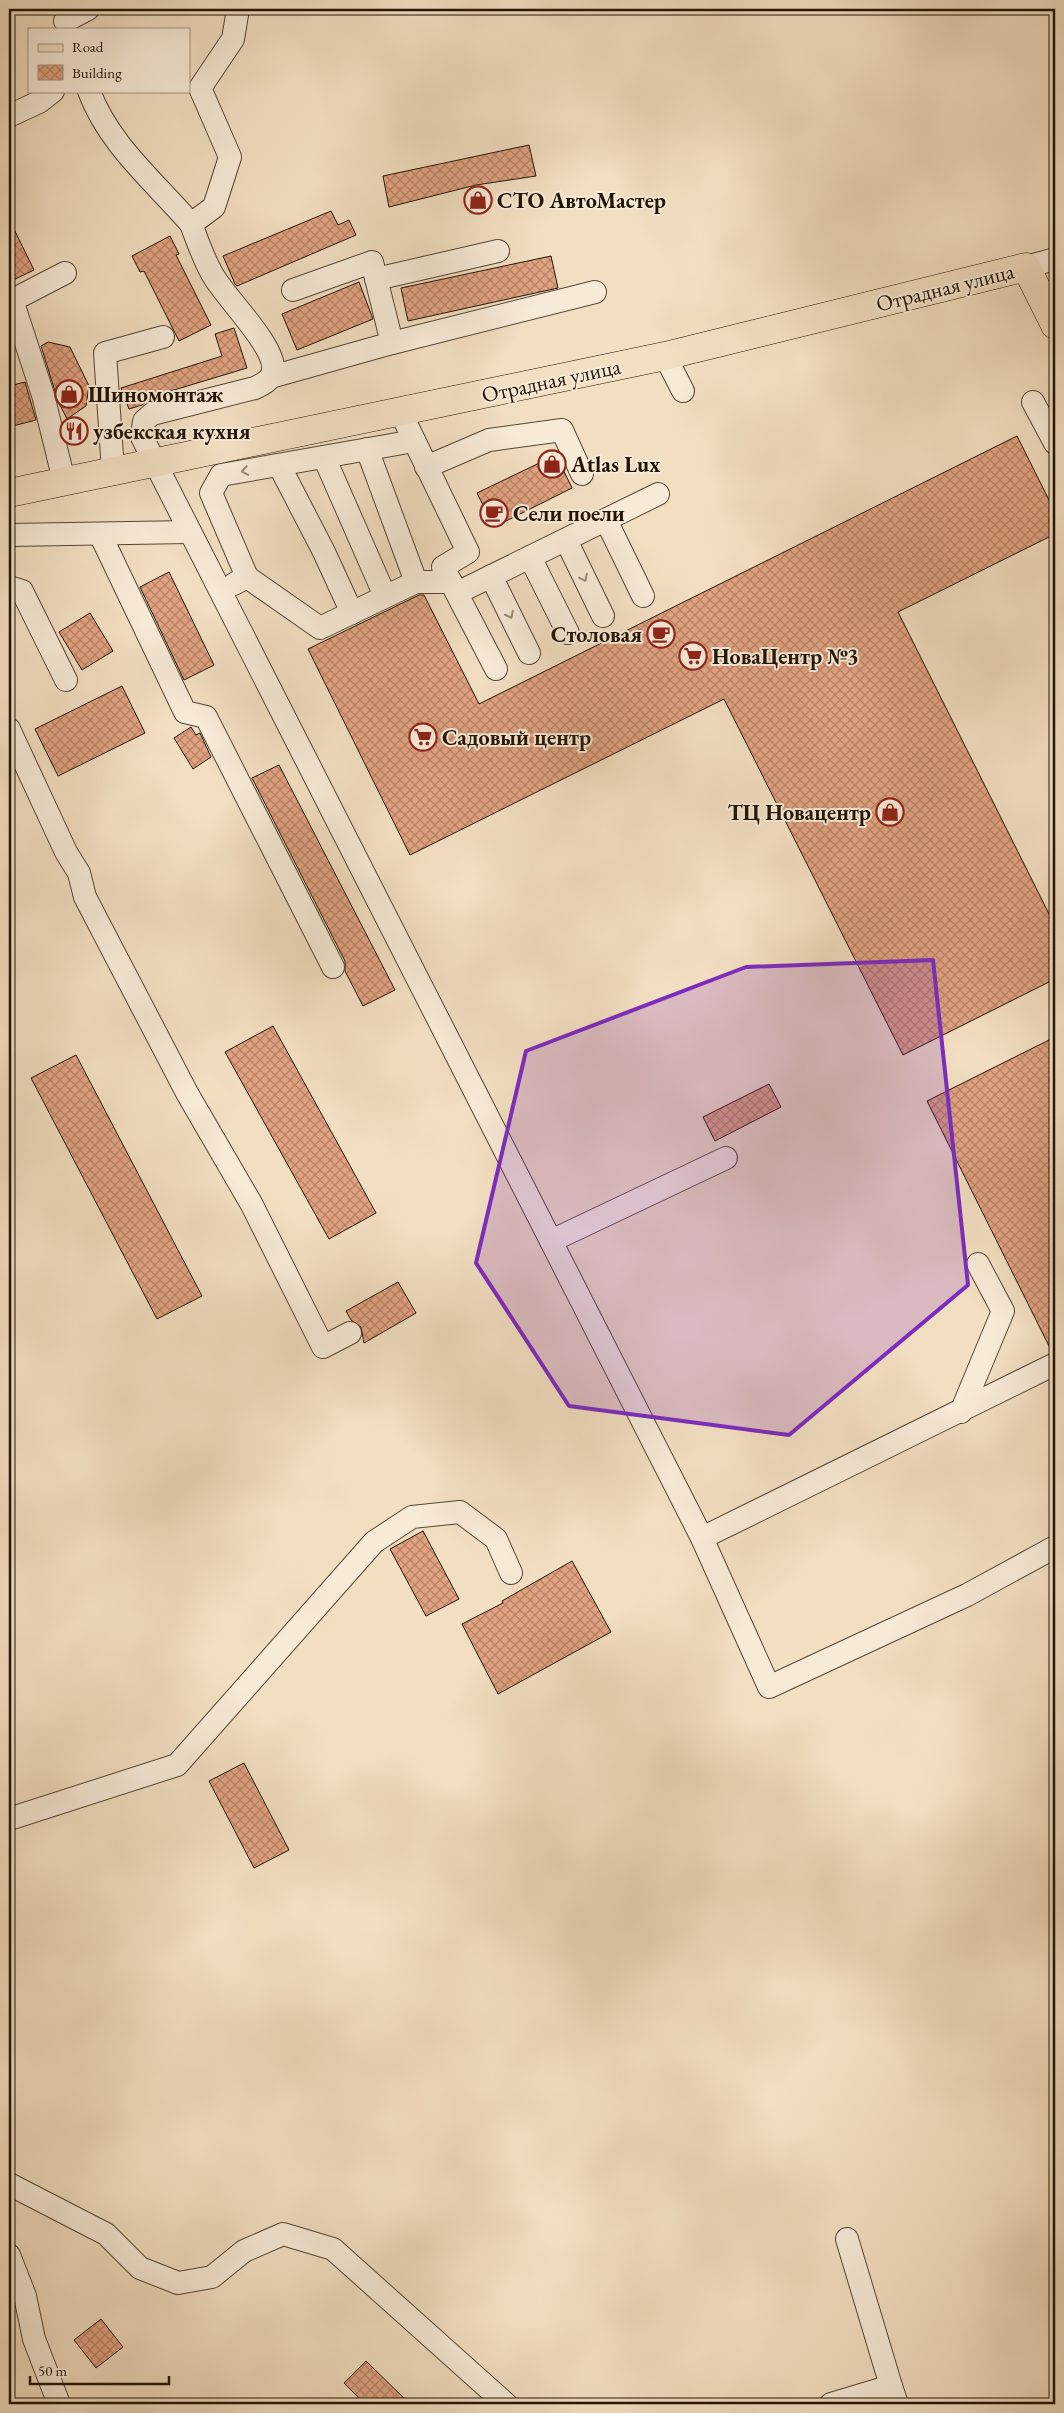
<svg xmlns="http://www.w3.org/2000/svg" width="1064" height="2413" viewBox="0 0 1064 2413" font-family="'EB Garamond',serif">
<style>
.building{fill:url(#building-cross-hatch);stroke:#211406}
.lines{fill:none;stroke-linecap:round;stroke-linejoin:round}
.minor-casing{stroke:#554635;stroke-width:24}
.major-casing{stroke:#211406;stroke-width:29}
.minor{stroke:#f7ead7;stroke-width:22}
.major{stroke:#f2dec1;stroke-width:28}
.oneway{stroke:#978a79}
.marked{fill:#7b2cbf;fill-opacity:0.2;stroke:#7b2cbf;stroke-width:4;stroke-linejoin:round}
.labels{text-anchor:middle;stroke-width:4;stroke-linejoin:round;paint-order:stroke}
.poi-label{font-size:22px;font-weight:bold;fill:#211406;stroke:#f7ead7;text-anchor:start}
.street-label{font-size:22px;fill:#211406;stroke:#f7ead7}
</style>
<defs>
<pattern id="building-cross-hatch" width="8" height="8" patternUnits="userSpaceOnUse" patternTransform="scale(1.25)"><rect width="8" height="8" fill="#e1a281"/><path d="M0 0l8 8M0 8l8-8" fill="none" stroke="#b68368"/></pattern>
</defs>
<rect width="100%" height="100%" fill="#f2dec1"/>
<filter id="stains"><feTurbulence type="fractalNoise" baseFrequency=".004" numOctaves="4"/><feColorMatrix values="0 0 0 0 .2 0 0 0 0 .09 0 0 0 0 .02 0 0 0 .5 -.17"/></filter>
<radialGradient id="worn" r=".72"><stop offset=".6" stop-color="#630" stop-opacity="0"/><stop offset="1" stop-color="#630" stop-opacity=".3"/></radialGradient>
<g class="building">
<path d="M529 145 536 176 476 185 389 207 383 176Z"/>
<path d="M331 211 338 225 349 220 356 235 237 286 235 284 223 256Z"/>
<path d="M9 219 34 270 9 282Z"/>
<path d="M170 236 179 254 176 255 211 325 179 341 144 271 140 272 132 256Z"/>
<path d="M551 256 558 288 408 321 401 288Z"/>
<path d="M359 282 373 319 297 350 282 314Z"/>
<path d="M234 328 247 368 144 399 145 403 142 405 129 409 121 388 222 356 215 334Z"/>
<path d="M48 342 70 347 89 386 86 406 67 419 58 401 41 346Z"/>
<path d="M25 382 36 420 9 427V386Z"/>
<path d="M1017 436 1055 512V534L898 612 1055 926V979L903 1055 724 699 410 855 308 649 419 595H424L479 704Z"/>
<path d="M556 455 572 488 494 527 477 493Z"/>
<path d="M169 572 214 665 184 680 140 587Z"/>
<path d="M90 613 113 651 82 670 59 632Z"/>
<path d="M122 686 145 733 58 776 35 729Z"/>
<path d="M191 727 196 735 200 733 211 757 193 769 174 738Z"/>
<path d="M279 765 395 990 363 1006 345 971V961L252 778Z"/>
<path d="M273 1026 376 1213 329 1239 225 1052Z"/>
<path d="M1055 1037V1351L1052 1352 927 1101Z"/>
<path d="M76 1055 202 1296 157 1319 31 1078Z"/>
<path d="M769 1084 781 1107 715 1141 703 1117Z"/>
<path d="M398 1282 416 1313 364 1343 361 1327 351 1320 346 1311Z"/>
<path d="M423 1531 459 1599 426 1616 390 1549Z"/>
<path d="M572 1561 611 1632 498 1694 462 1624 503 1603 502 1601Z"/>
<path d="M244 1763 289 1850 254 1868 209 1781Z"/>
<path d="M101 2319 123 2347 96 2368 74 2340Z"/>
<path d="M366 2361 410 2404H365L344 2383Z"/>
</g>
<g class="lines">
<g class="minor-casing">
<g id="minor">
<path d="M65 21 88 9"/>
<path d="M89 91C109 145 155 182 191 224L214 207 230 157 200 88 233 39 238 9"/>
<path d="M9 116 39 102 53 91"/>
<path d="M191 224C198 242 204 261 214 277 227 299 276 347 273 370 272 380 263 384 255 388L152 414 144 421 142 437 702 1538 769 1687 967 1595 1055 1547"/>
<path d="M1026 267 1055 259"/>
<path d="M376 279 498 251"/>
<path d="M12 300 43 395 64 481"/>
<path d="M9 302 65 273"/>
<path d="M392 343 595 292"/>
<path d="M665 356 683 391"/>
<path d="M271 377 392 343 372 262 293 290"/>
<path d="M1033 402 1055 443"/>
<path d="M400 411 468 552 443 567 496 669"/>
<path d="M367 449 416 582"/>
<path d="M324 457 385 596"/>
<path d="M279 465 324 552 352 613"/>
<path d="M426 467 489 440 562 430 582 474"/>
<path d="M113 471 105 353 163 337"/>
<path d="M606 520 643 596"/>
<path d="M100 534 185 712 206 717 333 967"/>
<path d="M9 535 189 532"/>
<path d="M566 540 603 616"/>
<path d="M530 557 568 633"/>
<path d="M491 576 529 653"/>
<path d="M247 577 211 493 221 475 414 441"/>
<path d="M234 584 247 577 320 628 416 582H451"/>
<path d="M9 587 22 591 66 680"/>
<path d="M457 593 658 494"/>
<path d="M9 729 66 852 79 873 85 897 187 1093 252 1205 323 1347 350 1333"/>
<path d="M551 1241 726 1158"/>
<path d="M961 1412 1003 1311 978 1264"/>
<path d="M702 1538 1055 1364"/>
<path d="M9 1819 177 1765 374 1542 412 1517 460 1512 496 1539 511 1573"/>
<path d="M9 2184 106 2234 140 2268 178 2283 212 2277 244 2251 283 2234 333 2249 506 2404"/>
<path d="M847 2239 891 2386"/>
<path d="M9 2255 25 2296 34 2339 59 2404"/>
<path d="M831 2404 891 2386 897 2404"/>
</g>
</g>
<g class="major-casing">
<path id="major" d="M9 493 665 356 1026 267 1055 325"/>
</g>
<use href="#minor" class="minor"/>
<use href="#major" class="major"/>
</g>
<defs><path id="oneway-chevron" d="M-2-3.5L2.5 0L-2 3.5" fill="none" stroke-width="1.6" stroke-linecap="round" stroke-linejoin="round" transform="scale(1.25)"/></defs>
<g class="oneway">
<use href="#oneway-chevron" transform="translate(245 471) rotate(170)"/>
<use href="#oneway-chevron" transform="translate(584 578) rotate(64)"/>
<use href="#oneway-chevron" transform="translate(510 615) rotate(63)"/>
</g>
<path class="marked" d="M933 960 968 1285 789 1435 569 1406 476 1263 526 1051 746 967Z"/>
<defs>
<g id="shop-ring" transform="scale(1.4375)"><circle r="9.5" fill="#f7ead7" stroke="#8f2418" stroke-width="1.5"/><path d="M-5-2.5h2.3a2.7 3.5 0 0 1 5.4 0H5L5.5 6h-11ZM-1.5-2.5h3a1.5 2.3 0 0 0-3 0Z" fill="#8f2418"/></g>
<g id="restaurant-ring" transform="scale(1.4375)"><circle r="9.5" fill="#f7ead7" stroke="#8f2418" stroke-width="1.5"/><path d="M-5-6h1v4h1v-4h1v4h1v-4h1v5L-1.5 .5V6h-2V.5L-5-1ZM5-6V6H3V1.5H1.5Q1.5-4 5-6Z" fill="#8f2418"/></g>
<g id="cafe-ring" transform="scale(1.4375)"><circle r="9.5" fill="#f7ead7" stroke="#8f2418" stroke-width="1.5"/><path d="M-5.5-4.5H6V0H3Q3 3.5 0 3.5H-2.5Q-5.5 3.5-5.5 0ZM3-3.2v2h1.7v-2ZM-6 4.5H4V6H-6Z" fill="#8f2418"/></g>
<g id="supermarket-ring" transform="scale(1.4375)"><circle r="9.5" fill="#f7ead7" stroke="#8f2418" stroke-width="1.5"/><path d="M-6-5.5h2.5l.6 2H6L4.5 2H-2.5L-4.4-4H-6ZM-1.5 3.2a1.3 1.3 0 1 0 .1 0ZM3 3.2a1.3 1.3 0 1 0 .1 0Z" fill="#8f2418"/></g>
</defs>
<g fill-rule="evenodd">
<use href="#shop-ring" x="478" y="200"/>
<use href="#shop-ring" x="69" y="394"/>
<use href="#restaurant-ring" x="74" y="431"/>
<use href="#shop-ring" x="552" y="464"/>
<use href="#cafe-ring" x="494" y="513"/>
<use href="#cafe-ring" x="661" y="634"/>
<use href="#supermarket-ring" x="693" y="656"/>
<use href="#supermarket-ring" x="423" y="737"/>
<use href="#shop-ring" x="890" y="812"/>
</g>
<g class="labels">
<g class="poi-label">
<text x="497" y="208">СТО АвтоМастер</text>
<text x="88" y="402">Шиномонтаж</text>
<text x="93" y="439">узбекская кухня</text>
<text x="571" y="472">Atlas Lux</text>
<text x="513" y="521">Сели поели</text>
<text x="642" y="642" text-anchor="end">Столовая</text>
<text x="712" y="664">НоваЦентр №3</text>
<text x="442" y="745">Садовый центр</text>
<text x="871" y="820" text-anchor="end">ТЦ Новацентр</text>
</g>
<g class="street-label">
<text transform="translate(945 287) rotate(-14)" y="8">Отрадная улица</text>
<text transform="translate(551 380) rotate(-12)" y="8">Отрадная улица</text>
</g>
</g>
<rect width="1064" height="2413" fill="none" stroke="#f2dec1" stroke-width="30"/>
<rect x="10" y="10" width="1044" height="2393" fill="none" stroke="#211406" stroke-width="2.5"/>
<rect x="15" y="15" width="1034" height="2383" fill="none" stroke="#211406"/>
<rect x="28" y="28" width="162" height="65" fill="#f7ead7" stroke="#a19483"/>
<rect x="38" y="44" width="25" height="8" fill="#f2dec1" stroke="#a19483"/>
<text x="72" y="52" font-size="15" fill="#211406">Road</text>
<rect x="38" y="65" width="25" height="15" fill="url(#building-cross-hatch)" stroke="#a19483"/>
<text x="72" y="78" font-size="15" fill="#211406">Building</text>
<path d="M30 2376v8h139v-8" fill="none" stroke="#211406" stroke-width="2.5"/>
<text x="38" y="2376" font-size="15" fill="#211406" stroke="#f7ead7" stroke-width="4" paint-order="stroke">50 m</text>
<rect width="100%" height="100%" filter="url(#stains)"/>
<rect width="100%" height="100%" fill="url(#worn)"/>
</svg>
